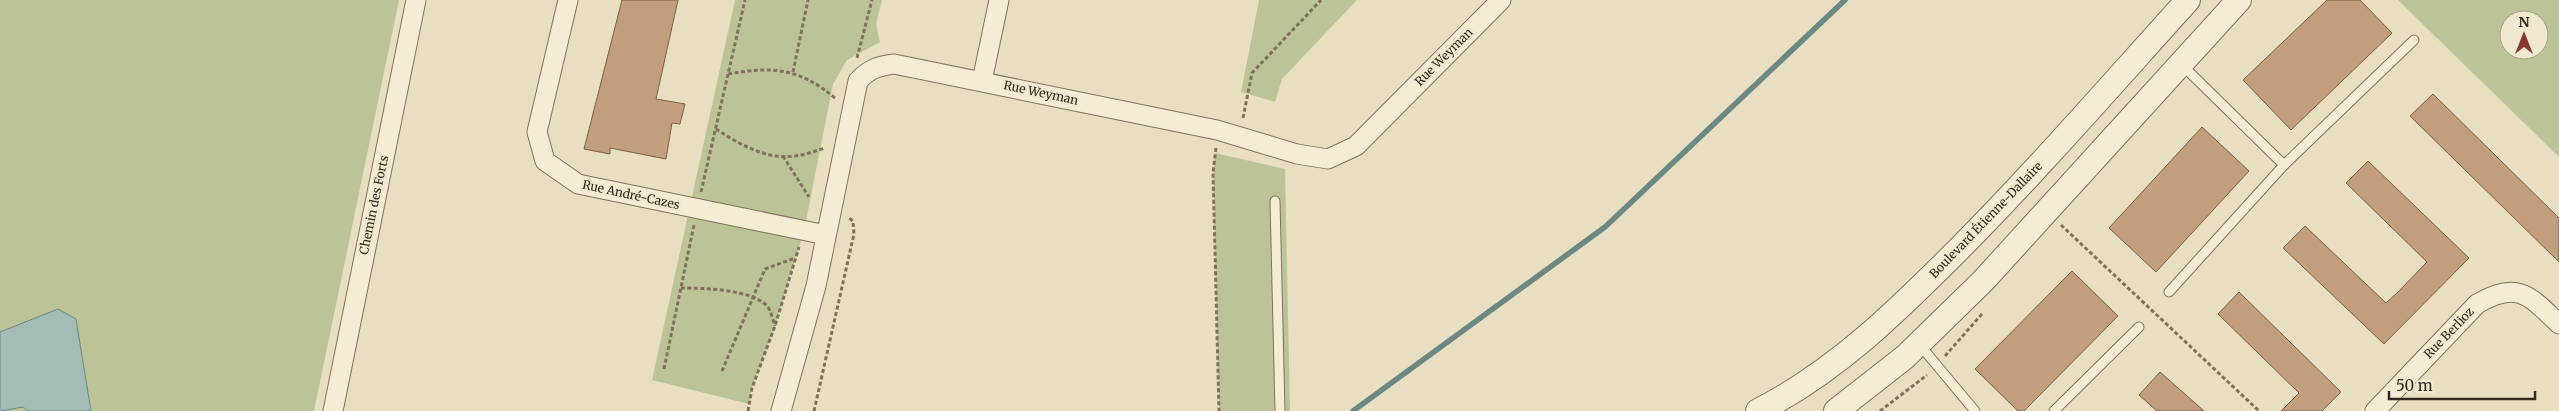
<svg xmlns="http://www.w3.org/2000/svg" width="2559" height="411" viewBox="0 0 2559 411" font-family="Merriweather,serif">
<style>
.green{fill:#bcc497;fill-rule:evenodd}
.water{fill:#a4bbb6;stroke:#6c8883}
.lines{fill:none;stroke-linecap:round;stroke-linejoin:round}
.stream{stroke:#6c8883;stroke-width:5.5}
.building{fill:#c29e7c;stroke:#7c5e44}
.service-casing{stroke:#80715b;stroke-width:11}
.minor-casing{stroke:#80715b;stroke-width:21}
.tertiary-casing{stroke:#80715b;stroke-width:26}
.path{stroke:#80715b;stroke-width:3;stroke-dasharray:4 2.5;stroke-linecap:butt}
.service{stroke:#f4edd4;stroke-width:9}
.minor{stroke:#f4edd4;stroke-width:19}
.tertiary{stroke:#f4edd4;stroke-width:24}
.labels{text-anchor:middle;stroke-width:5;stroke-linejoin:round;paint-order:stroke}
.street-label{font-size:12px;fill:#31291e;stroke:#f0e9d0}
</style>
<rect width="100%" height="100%" fill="#e8dfc2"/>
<g class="green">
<path d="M0 0H399L314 411H0Z"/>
<path d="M735 0H882L876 24 880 42 847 60 833 84 804 231 775 326 752 388 749 404 652 380Z"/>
<path d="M1259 0H1357L1282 79 1275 102 1241 92Z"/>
<path d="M2398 0H2559V157ZM2509 20H2539V50H2509Z"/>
<path d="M1215 153 1285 169 1290 411H1219L1213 173Z"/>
</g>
<path class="water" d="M58 309 76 319 91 411H28L23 407 0 411V332Z"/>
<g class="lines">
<path class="stream" d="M1353 411 1605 227 1845 0"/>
</g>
<g class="building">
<path d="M622 0H678L656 99 685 104 680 124 672 123 666 159 610 148V154L584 149Z"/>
<path d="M2327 0H2360L2392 33 2291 130 2243 80Z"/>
<path d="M2433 94 2559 218V262L2410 116Z"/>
<path d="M2202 127 2249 171 2156 272 2109 228Z"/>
<path d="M2368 161 2469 258 2384 344 2283 248 2305 226 2386 303 2398 292 2427 262 2346 183Z"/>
<path d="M2072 271 2118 316 2024 411H2018L1975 369Z"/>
<path d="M2239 292 2341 392 2322 411H2281L2299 393 2218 314Z"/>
<path d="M2160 372 2204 411H2157L2139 395Z"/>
</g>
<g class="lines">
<g class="service-casing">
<g id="service">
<path d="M2181 64 2284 165 2414 40"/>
<path d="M1275 201 1280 411"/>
<path d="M2169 292 2284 165"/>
<path d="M1919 344 1975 411"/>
<path d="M2054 411 2139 327"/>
</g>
</g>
<g class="minor-casing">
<g id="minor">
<path d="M568 0 537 132 545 161 578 184 826 235"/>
<path d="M982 81 999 0"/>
<path d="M333 411 416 0"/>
<path d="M781 411 816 286 858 81C869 69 878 66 894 64L1217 130 1297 154 1328 159 1356 146 1501 0"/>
<path d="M2375 411 2477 304C2517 280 2529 295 2559 324"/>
</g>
</g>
<g class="tertiary-casing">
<g id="tertiary">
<path d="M1758 411C1837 371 1898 310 1960 248 2039 168 2113 83 2188 0"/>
<path d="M1836 411 1905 357 1983 281 2239 0"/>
</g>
</g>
<g class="path">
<path d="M857 58 872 0"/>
<path d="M793 72 808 0"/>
<path d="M728 74C773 66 799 68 835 98"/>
<path d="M1243 118 1252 73 1321 0"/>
<path d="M716 129C739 144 766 160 795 156 805 155 815 151 825 148"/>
<path d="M1216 148 1213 173 1219 411"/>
<path d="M783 156 809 197"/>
<path d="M701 192 745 0"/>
<path d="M2061 225 2259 411"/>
<path d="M681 288C703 288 753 289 768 307 771 312 773 320 775 326"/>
<path d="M1945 356 1982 314"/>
<path d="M664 369 694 225"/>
<path d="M722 371 765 269 795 258"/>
<path d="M748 411 752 388 775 326 799 247"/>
<path d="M814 411 854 234 853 221 849 218"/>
<path d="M1880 411 1927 375"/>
</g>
<use href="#service" class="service"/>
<use href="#minor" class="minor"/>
<use href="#tertiary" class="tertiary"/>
</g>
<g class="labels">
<g class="street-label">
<text transform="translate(1444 57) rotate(-45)" y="4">Rue Weyman</text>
<text transform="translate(1041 93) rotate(12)" y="4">Rue Weyman</text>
<text transform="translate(631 195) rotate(12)" y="4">Rue André-Cazes</text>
<text transform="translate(374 205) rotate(-78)" y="4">Chemin des Forts</text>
<text transform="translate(1986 220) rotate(-46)" y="4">Boulevard Étienne-Dallaire</text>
<text transform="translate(2449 333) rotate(-46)" y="4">Rue Berlioz</text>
</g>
</g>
<g transform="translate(2524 35)"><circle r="24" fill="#f0e9d0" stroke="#a49c89"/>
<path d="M0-4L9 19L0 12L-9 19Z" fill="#873832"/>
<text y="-8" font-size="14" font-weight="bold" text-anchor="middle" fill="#31291e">N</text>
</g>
<path d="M2389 391v8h146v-8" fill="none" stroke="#31291e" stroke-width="2.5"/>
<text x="2396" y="391" font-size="15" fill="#31291e" stroke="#f0e9d0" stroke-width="4" paint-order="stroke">50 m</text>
</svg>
